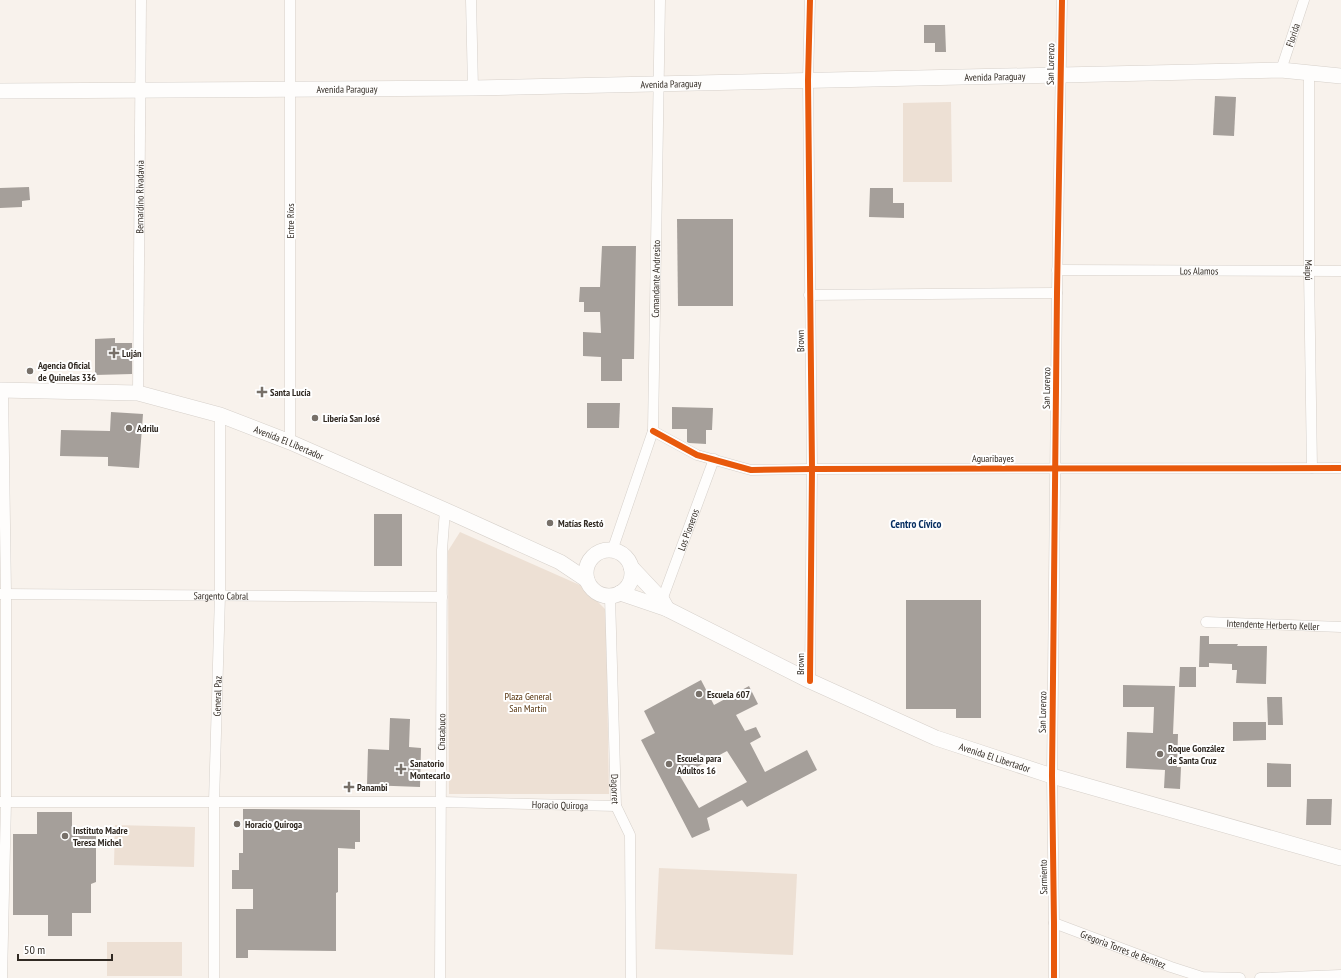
<svg xmlns="http://www.w3.org/2000/svg" width="1341" height="978" viewBox="0 0 1341 978" font-family="'PT Sans Narrow',sans-serif">
<style>
.park{fill:#ede0d4}
.building{fill:#a59f9a;fill-rule:evenodd}
.lines{fill:none;stroke-linecap:round;stroke-linejoin:round}
.minor-casing{stroke:#d6d0ca;stroke-width:11}
.secondary-casing{stroke:#d6d0ca;stroke-width:16}
.minor{stroke:#fefdfc;stroke-width:10}
.secondary{stroke:#fefdfc;stroke-width:15}
.cycleway-casing{stroke:#fff;stroke-width:8}
.cycleway{stroke:#e8590c;stroke-width:6}
.poi-dot{fill:#777069;stroke:#fff;stroke-width:1.5}
.labels{text-anchor:middle;stroke-width:4;stroke-linejoin:round;paint-order:stroke}
.street-label{font-size:10px;fill:#312a23;stroke:#fff}
.poi-label{font-size:10px;font-weight:bold;fill:#312a23;stroke:#fff;text-anchor:start}
.park-label{font-size:10px;fill:#55320b;stroke:#fff}
.neighbourhood-label{font-size:11px;font-weight:bold;fill:#083063;stroke:#fff}
</style>
<rect width="100%" height="100%" fill="#f8f2ec"/>
<g class="park">
<path d="M951 102 952 182H903V103Z"/>
<path d="M460 532 582 586 606 610 609 794H449L448 551Z"/>
<path d="M115 825 195 827 194 867 114 865Z"/>
<path d="M659 868 797 874 793 955 655 949Z"/>
<rect x="107" y="942" width="75" height="34"/>
</g>
<g class="building">
<path d="M924 25H945L946 52H935V43H924Z"/>
<path d="M1215 96 1236 97 1234 136 1213 135Z"/>
<path d="M29 187 30 200 22 201V207L0 208V188Z"/>
<path d="M870 188H893V203H904V218L869 217Z"/>
<path d="M677 219H733V306H678Z"/>
<path d="M602 246H636L634 359H622V381H601V357L583 356V332L601 333 600 312H584V302H579L580 287H600Z"/>
<path d="M115 338V343H132V374L95 375V339Z"/>
<path d="M587 403H620L619 428H587Z"/>
<path d="M672 407 713 408 712 430H706V444L689 443 687 442V429H672Z"/>
<path d="M111 412 143 414 139 468 108 466V457L60 456 61 430 110 431Z"/>
<rect x="374" y="514" width="28" height="52"/>
<path d="M906 600H981V718H956V709H906Z"/>
<path d="M1200 636H1209V644H1238L1237 646H1267L1266 684 1236 683 1237 670H1232V664L1209 663V667H1199Z"/>
<path d="M1180 667H1196V687H1179Z"/>
<path d="M701 680 714 705 749 686 758 704 736 715 745 731 756 727 761 737 750 743 765 772 807 750 817 770 747 807 742 800 707 818 710 830 692 838 641 740 655 733 644 711ZM727 751 747 782 699 808 680 776Z"/>
<path d="M1123 685 1175 686 1173 734H1178L1177 767H1181L1180 789 1164 788 1165 770 1126 768 1127 732 1153 733 1154 707H1123Z"/>
<path d="M1267 697H1282L1283 725H1268Z"/>
<path d="M390 718 410 719 409 747 421 748 420 787 367 785 368 749 389 750Z"/>
<path d="M1233 722H1266V740L1233 741Z"/>
<path d="M1267 763 1291 764V787H1267Z"/>
<path d="M1307 799H1332L1331 825H1306Z"/>
<path d="M243 809 360 810V842H355V849L338 848V892L336 893V951L248 950V958H236V909H253V889H232V870H239V853H243Z"/>
<path d="M37 812H72V828H96V882L91 884V913H72V936H48V915H13V834H37Z"/>
</g>
<g class="lines">
<g class="minor-casing">
<g id="minor">
<path d="M471 0 473 88"/>
<path d="M810 0 808 80 812 469 810 681"/>
<path id="s1" d="M1281 70 1304 0"/>
<path id="s2" d="M1309 72V271L1312 468"/>
<path id="s3" d="M1057 270 1341 271"/>
<path d="M809 295 1057 293"/>
<path id="s4" d="M138 393 141 0"/>
<path d="M653 431 697 455 751 470 812 469 1341 468"/>
<path d="M290 442V0"/>
<path id="s5" d="M612 551 653 431 660 0"/>
<path id="s6" d="M0 594 442 597"/>
<path id="s7" d="M610 597 616 806 630 835 631 978"/>
<path id="s8" d="M662 600 714 459"/>
<path id="s9" d="M1206 622 1341 627"/>
<path id="s10" d="M0 802H441L616 806"/>
<path id="s11" d="M1054 923 1171 967 1202 977 1240 978"/>
<path d="M2 978 6 802V594L3 390"/>
<path id="s12" d="M214 978V802L220 595V415"/>
<path id="s13" d="M440 978 442 550 445 510"/>
<path d="M1054 978V923L1052 776 1057 293 1062 0"/>
<path d="M1260 978 1341 975"/>
</g>
</g>
<g class="secondary-casing">
<g id="secondary">
<path id="s14" d="M0 91 473 88 1281 70 1341 76"/>
<path id="s15" d="M0 390 138 393 220 415 290 442 445 510 560 562 587 580"/>
<circle cx="609" cy="573" r="23"/>
<path d="M631 567 662 600 667 609"/>
<path id="s16" d="M620 593 667 609 810 681 936 738 1052 776 1341 858"/>
</g>
</g>
<use href="#minor" class="minor"/>
<use href="#secondary" class="secondary"/>
<g class="cycleway-casing">
<g id="cycleway">
<path d="M810 0 808 80 812 469 810 681"/>
<path d="M653 431 697 455 751 470 812 469 1341 468"/>
<path d="M1054 978V923L1052 776 1057 293 1062 0"/>
</g>
</g>
<use href="#cycleway" class="cycleway"/>
</g>
<g class="poi-dot">
<path d="M112 347h4v4h4v4h-4v4h-4v-4h-4v-4h4z"/>
<circle cx="30" cy="371" r="4"/>
<path d="M260 386h4v4h4v4h-4v4h-4v-4h-4v-4h4z"/>
<circle cx="315" cy="418" r="4"/>
<circle cx="129" cy="428" r="4"/>
<circle cx="550" cy="523" r="4"/>
<circle cx="699" cy="694" r="4"/>
<circle cx="1160" cy="754" r="4"/>
<circle cx="669" cy="764" r="4"/>
<path d="M399 763h4v4h4v4h-4v4h-4v-4h-4v-4h4z"/>
<path d="M347 781h4v4h4v4h-4v4h-4v-4h-4v-4h4z"/>
<circle cx="237" cy="824" r="4"/>
<circle cx="65" cy="836" r="4"/>
</g>
<g class="labels">
<g class="street-label">
<text dy="4" stroke="none"><textPath href="#s1" startOffset="37">Florida</textPath></text>
<text transform="translate(1050 64) rotate(-89)" y="4">San Lorenzo</text>
<text dy="4" stroke="none"><textPath href="#s14" startOffset="995">Avenida Paraguay</textPath></text>
<text dy="4" stroke="none"><textPath href="#s14" startOffset="671">Avenida Paraguay</textPath></text>
<text dy="4" stroke="none"><textPath href="#s14" startOffset="347">Avenida Paraguay</textPath></text>
<text dy="4" stroke="none"><textPath href="#s4" startOffset="196">Bernardino Rivadavia</textPath></text>
<text transform="translate(290 221) rotate(-90)" y="4">Entre Ríos</text>
<text dy="4" stroke="none"><textPath href="#s3" startOffset="142">Los Alamos</textPath></text>
<text dy="4" stroke="none"><textPath href="#s2" startOffset="198">Maipú</textPath></text>
<text dy="4" stroke="none"><textPath href="#s5" startOffset="279">Comandante Andresito</textPath></text>
<text transform="translate(800 341) rotate(-91)" y="4">Brown</text>
<text transform="translate(1046 388) rotate(-89)" y="4">San Lorenzo</text>
<text dy="4" stroke="none"><textPath href="#s15" startOffset="297">Avenida El Libertador</textPath></text>
<text x="993" y="462">Aguaribayes</text>
<text dy="4" stroke="none"><textPath href="#s8" startOffset="75">Los Pioneros</textPath></text>
<text dy="4" stroke="none"><textPath href="#s6" startOffset="221">Sargento Cabral</textPath></text>
<text dy="4" stroke="none"><textPath href="#s9" startOffset="67">Intendente Herberto Keller</textPath></text>
<text transform="translate(800 664) rotate(-90)" y="4">Brown</text>
<text dy="4" stroke="none"><textPath href="#s12" startOffset="282">General Paz</textPath></text>
<text transform="translate(1042 712) rotate(-89)" y="4">San Lorenzo</text>
<text dy="4" stroke="none"><textPath href="#s13" startOffset="246">Chacabuco</textPath></text>
<text dy="4" stroke="none"><textPath href="#s16" startOffset="410">Avenida El Libertador</textPath></text>
<text dy="4" stroke="none"><textPath href="#s7" startOffset="192">Dagorret</textPath></text>
<text dy="4" stroke="none"><textPath href="#s10" startOffset="560">Horacio Quiroga</textPath></text>
<text transform="translate(1043 877) rotate(-91)" y="4">Sarmiento</text>
<text dy="4" stroke="none"><textPath href="#s11" startOffset="74">Gregoria Torres de Benitez</textPath></text>
</g>
<g class="poi-label">
<text x="122" y="357">Luján</text>
<text x="38" y="369">Agencia Oficial<tspan x="38" dy="12">de Quinelas 336</tspan></text>
<text x="270" y="396">Santa Lucía</text>
<text x="323" y="422">Libería San José</text>
<text x="137" y="432">Adrilu</text>
<text x="558" y="527">Matías Restó</text>
<text x="707" y="698">Escuela 607</text>
<text x="1168" y="752">Roque González<tspan x="1168" dy="12">de Santa Cruz</tspan></text>
<text x="677" y="762">Escuela para<tspan x="677" dy="12">Adultos 16</tspan></text>
<text x="410" y="767">Sanatorio<tspan x="410" dy="12">Montecarlo</tspan></text>
<text x="357" y="791">Panambi</text>
<text x="245" y="828">Horacio Quiroga</text>
<text x="73" y="834">Instituto Madre<tspan x="73" dy="12">Teresa Michel</tspan></text>
</g>
<g class="park-label">
<text x="528" y="700">Plaza General<tspan x="528" dy="12">San Martín</tspan></text>
</g>
<g class="neighbourhood-label">
<text x="916" y="528">Centro Cívico</text>
</g>
</g>
<path d="M18 954v6h94v-6" fill="none" stroke="#312a23" stroke-width="2"/>
<text x="24" y="954" font-size="12" fill="#312a23" stroke="#ffffff" stroke-width="3" paint-order="stroke">50 m</text>
</svg>
